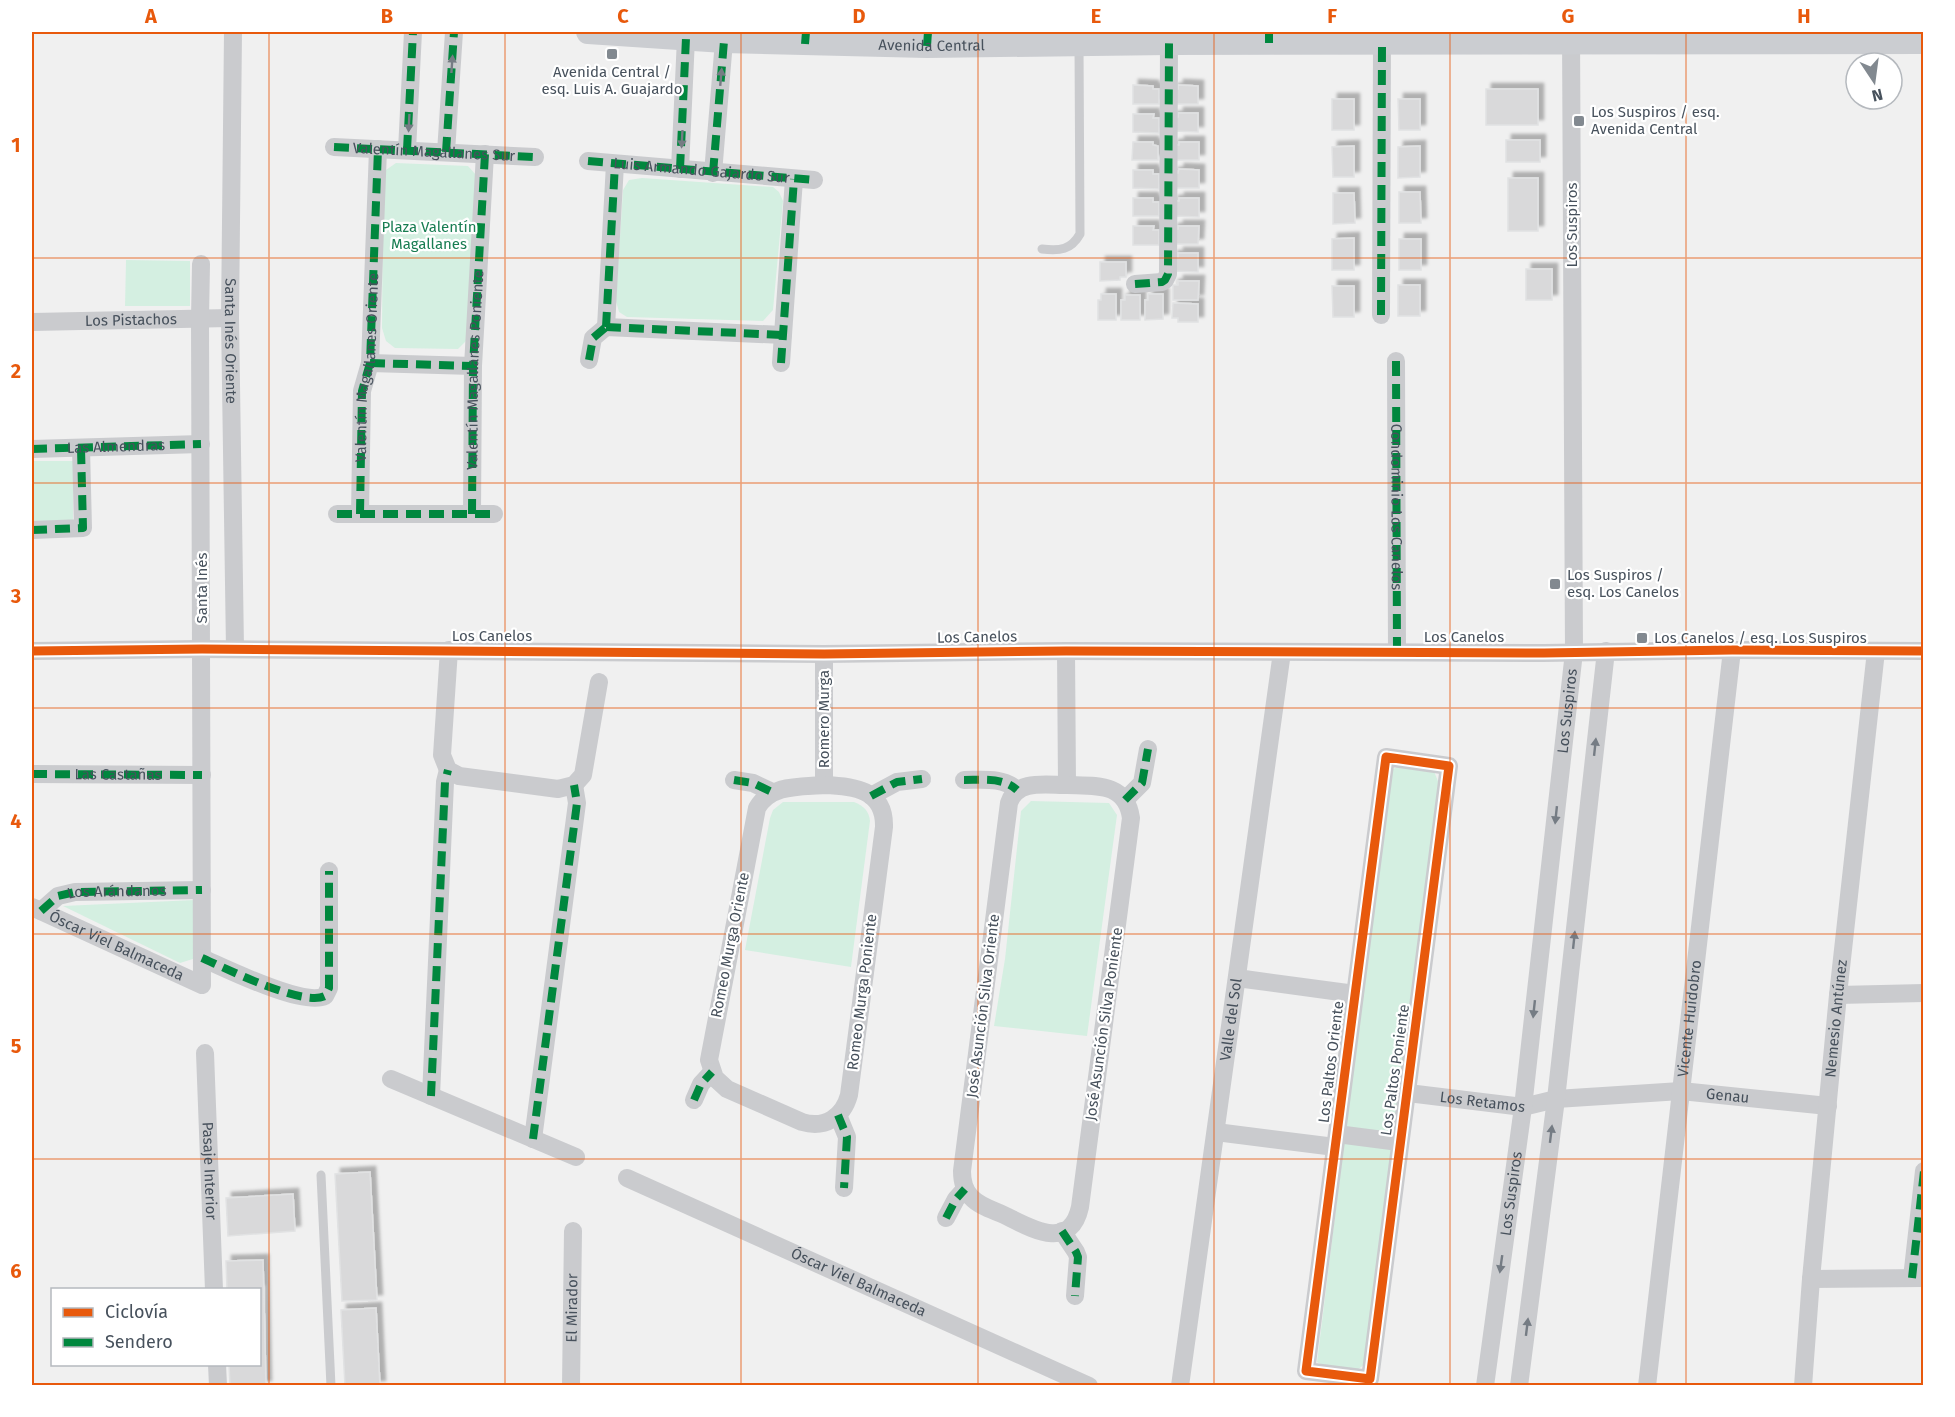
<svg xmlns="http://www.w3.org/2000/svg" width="1955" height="1417" viewBox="0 0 1955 1417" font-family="'Fira Sans',sans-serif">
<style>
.green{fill:#d4efe1}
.building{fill:#d9d9da;stroke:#e1e2e3;stroke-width:1.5;filter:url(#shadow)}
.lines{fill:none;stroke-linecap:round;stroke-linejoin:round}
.lane{stroke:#cacbce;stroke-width:9}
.street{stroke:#cacbce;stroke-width:18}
.secondary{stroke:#cbcdd1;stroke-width:24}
.quiet{stroke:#00873e;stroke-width:8;stroke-dasharray:15 8;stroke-linecap:butt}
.cycleway-casing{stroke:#fff;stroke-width:13}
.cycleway{stroke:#e8590c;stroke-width:9}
.oneway{fill:#757c84}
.grid{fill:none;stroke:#e8590c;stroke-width:1.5;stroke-opacity:0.55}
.poi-dot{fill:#828990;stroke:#fff;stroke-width:2}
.labels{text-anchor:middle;stroke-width:4.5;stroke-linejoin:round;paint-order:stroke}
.street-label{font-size:15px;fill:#47515c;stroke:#fff}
.poi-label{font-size:15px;fill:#47515c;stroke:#fff;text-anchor:start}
.park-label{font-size:15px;fill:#187d52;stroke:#fff}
.neatline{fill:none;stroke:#e8590c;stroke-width:2}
.grid-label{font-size:20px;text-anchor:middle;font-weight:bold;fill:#e8590c}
</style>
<defs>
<filter id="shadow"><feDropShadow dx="5.5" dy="-5.5" stdDeviation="1.5" flood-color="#0004"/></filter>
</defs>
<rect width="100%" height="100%" fill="#f0f0f0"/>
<g class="green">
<path d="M396 163 468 166 476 175 467 340 458 349 395 348 386 341 382 328 383 183 386 170Z"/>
<path d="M642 178 773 187 779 192 783 201 773 310 763 321 627 317 619 312 616 301 623 190 629 180Z"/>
<path d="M126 260 190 261V306H125Z"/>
<path d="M32 461H73V522L32 523Z"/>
<path d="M1406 764 1433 769 1440 786 1366 1363 1356 1371 1326 1367 1317 1362 1390 770Z"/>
<path d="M1031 801 1109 803 1117 815 1087 1036 994 1026 1005 959 1021 811Z"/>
<path d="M783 802H854C864 806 869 811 870 821L851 967 745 950 770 818 773 810Z"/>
<path d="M195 900 196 958 180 963 63 906Z"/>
</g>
<g class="building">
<path d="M1133 85 1153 86V89H1159V104H1133Z"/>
<path d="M1178 85 1198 86V104H1172L1173 89H1178Z"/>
<rect x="1486" y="89" width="52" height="36"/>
<rect x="1332" y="99" width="22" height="31"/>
<path d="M1398 99H1420V130H1399Z"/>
<path d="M1178 113H1198V132L1172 131V117H1178Z"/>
<path d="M1133 114H1154L1153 118H1159V133L1133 132Z"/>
<rect x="1506" y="140" width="34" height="22"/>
<path d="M1133 142H1153V145L1158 146V160H1132Z"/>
<path d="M1179 142H1199V160H1173V145H1179Z"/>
<path d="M1354 146V177H1333L1332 147Z"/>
<path d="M1420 146V177L1398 178V147Z"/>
<path d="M1179 169 1199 170V188H1173V173H1178Z"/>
<path d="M1133 170H1153V174H1159V189L1133 188Z"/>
<rect x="1508" y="178" width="30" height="53"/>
<path d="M1399 192H1420L1421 223H1399Z"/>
<path d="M1333 193H1354L1355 223 1333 224Z"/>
<path d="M1133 198H1153V202H1159V216H1133Z"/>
<path d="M1179 198H1199V217L1173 216V201H1179Z"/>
<path d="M1133 226H1154L1153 230H1159V245H1133Z"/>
<path d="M1178 226H1199L1198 244H1172L1173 229H1178Z"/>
<path d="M1354 238V270H1332V239Z"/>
<rect x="1399" y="239" width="22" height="31"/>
<path d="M1178 253H1198V272L1172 271 1173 256 1178 257Z"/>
<path d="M1100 262H1126V277H1120V280L1100 281Z"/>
<rect x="1526" y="269" width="26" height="31"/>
<path d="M1178 281H1199L1198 300H1173V285H1178Z"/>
<rect x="1398" y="285" width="22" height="31"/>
<path d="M1332 286H1354V317H1333Z"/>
<path d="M1101 294H1116V320H1098V300H1101Z"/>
<path d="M1148 294H1163V319L1145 320V300H1148Z"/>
<path d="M1125 295H1140V320H1121V300H1125Z"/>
<path d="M1173 303 1198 304V322H1178V318H1172Z"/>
<path d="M370 1172 377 1300 342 1301 335 1174Z"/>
<path d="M293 1194 295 1231 228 1236 226 1198Z"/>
<path d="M263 1260 266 1386H230L229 1364H260V1290H227L226 1261Z"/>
<path d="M376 1308 380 1386H345L341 1310Z"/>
</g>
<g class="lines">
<g class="lane">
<path d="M1042 249C1060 251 1071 250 1080 234L1079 45"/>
<path d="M321 1175 331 1386"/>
</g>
<g class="street">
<path id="s1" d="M233 32 230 318 235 649"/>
<path d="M334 147 535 157"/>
<path d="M407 150 413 32"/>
<path d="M446 152 454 32"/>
<path id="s2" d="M588 161 814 180"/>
<path d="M680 169 686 38"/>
<path d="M713 173 724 41"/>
<path d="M1135 284 1162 282 1165 280 1168 274 1169 43"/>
<path d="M1381 315 1382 43"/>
<path id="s3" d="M32 322 230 318"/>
<path d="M606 327 783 335"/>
<path d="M606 327 615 164"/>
<path d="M589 360 593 338 606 327"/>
<path id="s4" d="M1396 361 1397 652"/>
<path d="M370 363 473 366"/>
<path d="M781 363 794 179"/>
<path id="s5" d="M32 449 201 444"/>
<path d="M337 514H494"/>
<path id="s6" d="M360 514 362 391 370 363 378 149"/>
<path id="s7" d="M472 514 473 366 485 154"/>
<path d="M32 530 83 528 81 448"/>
<path d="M449 650 442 755 448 770 459 776 558 789 574 785 583 775 599 682"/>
<path d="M32 651 202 649 824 654 1066 651 1544 653 1732 650 1924 651"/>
<path d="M1066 651 1067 785"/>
<path d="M824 654V785"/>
<path d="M1386 757 1449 766 1370 1379 1306 1371Z"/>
<path id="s8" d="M32 774 202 775"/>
<path d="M734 780 753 783 772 792"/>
<path d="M964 780C983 780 1003 777 1017 790"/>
<path d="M824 785C853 786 885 789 884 827L849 1095C843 1117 825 1129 802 1122L727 1089 715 1078 709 1060 757 808C771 784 800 787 824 785Z"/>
<path d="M1067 785C1095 786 1126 782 1131 818L1080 1207C1070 1253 1029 1227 1004 1215 993 1210 979 1206 971 1197 964 1190 962 1181 962 1171L1009 803C1017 779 1046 785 1067 785Z"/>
<path d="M871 796 897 782 922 779"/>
<path d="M1125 800 1142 783 1148 749"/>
<path id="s9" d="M32 907 202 985 200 319 201 264"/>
<path d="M41 911 58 896 75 892 202 890"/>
<path d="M202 958C225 968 303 1007 325 996L329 988V871"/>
<path d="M1237 978 1355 994"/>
<path d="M1838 995 1924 993"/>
<path id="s10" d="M205 1053 214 1290"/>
<path d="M391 1079 576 1157"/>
<path id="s11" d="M1408 1093 1523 1107 1556 1099 1681 1091 1828 1106"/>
<path d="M431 1096 445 782 448 770"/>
<path d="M694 1100 701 1084 712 1072"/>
<path d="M838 1115 847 1137 844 1188"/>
<path d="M1216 1132 1335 1147"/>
<path d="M1337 1134 1399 1142"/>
<path d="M533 1139 577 803 574 785"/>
<path id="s12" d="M627 1178 1089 1386"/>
<path d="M946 1218 956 1199 965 1189"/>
<path d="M1062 1231 1076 1252 1078 1257 1075 1296"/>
<path d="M1912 1278 1924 1171"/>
<path d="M1811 1279 1924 1278"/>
<path d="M217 1364 218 1386"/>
<path id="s13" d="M571 1386 573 1231"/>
<path id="s14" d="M1180 1386 1282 652"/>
<path id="s15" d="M1485 1386 1523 1107 1574 652 1571 32"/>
<path d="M1519 1386 1556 1099 1606 651"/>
<path id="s16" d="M1647 1386 1732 650"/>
<path id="s17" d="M1803 1386 1811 1279 1838 995 1876 651"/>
</g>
<path class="secondary" id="s18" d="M588 32 724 41 927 46 1169 43 1924 42"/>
<g class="quiet">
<path d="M1269 43V32"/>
<path d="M805 44 806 32"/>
<path d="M927 46 928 32"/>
<path id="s19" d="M334 147 535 157"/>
<path d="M407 150 413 32"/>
<path d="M446 152 454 32"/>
<path d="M588 161 814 180"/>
<path d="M680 169 686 38"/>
<path d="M713 173 724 41"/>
<path d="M1135 284 1162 282 1165 280 1168 274 1169 43"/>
<path d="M1381 315 1382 43"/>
<path d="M606 327 783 335"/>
<path d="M606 327 615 164"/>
<path d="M589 360 593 338 606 327"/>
<path d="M1396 361 1397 652"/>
<path d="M370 363 473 366"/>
<path d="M781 363 794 179"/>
<path d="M32 449 201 444"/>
<path d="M337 514H494"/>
<path d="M360 514 362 391 370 363 378 149"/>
<path d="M472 514 473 366 485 154"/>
<path d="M32 530 83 528 81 448"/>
<path d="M32 774 202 775"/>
<path d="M734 780 753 783 772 792"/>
<path d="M964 780C983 780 1003 777 1017 790"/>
<path d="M871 796 897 782 922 779"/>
<path d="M1125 800 1142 783 1148 749"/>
<path id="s20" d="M41 911 58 896 75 892 202 890"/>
<path d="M202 958C225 968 303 1007 325 996L329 988V871"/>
<path d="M431 1096 445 782 448 770"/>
<path d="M694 1100 701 1084 712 1072"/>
<path d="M838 1115 847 1137 844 1188"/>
<path d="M533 1139 577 803 574 785"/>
<path d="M946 1218 956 1199 965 1189"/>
<path d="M1062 1231 1076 1252 1078 1257 1075 1296"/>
<path d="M1912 1278 1924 1171"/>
</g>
<g class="cycleway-casing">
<g id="cycleway">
<path d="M32 651 202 649 824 654 1066 651 1544 653 1732 650 1924 651"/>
<path d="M1386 757 1449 766 1370 1379 1306 1371Z"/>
</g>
</g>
<use href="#cycleway" class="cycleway"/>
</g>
<defs><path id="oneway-solid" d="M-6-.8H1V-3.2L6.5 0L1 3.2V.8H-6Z" transform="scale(1.5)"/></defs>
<g class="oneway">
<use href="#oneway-solid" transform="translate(452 64) rotate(-86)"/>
<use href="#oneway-solid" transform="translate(721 77) rotate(-85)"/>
<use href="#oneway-solid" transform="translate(409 123) rotate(93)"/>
<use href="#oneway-solid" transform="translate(682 139) rotate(93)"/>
<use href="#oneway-solid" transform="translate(1595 747) rotate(-84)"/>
<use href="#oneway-solid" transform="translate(1556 815) rotate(96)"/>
<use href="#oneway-solid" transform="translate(1574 940) rotate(-84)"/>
<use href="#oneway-solid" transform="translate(1534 1009) rotate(96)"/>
<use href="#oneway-solid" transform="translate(1551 1134) rotate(-83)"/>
<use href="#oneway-solid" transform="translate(1501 1264) rotate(98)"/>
<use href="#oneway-solid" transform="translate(1527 1327) rotate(-83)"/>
</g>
<path class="grid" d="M269 32V1386M505 32V1386M741 32V1386M978 32V1386M1214 32V1386M1450 32V1386M1686 32V1386M32 258H1924M32 483H1924M32 708H1924M32 934H1924M32 1159H1924"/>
<g class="poi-dot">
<rect x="606" y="48" width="12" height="12" rx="3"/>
<rect x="1573" y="115" width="12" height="12" rx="3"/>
<rect x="1549" y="578" width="12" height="12" rx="3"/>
<rect x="1636" y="632" width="12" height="12" rx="3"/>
</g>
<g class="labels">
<g class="street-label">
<text dy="5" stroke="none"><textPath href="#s18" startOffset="344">Avenida Central</textPath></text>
<text dy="5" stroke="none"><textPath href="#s19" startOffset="100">Valentín Magallanes Sur</textPath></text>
<text dy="5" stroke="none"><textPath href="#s2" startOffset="114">Luis Armando Gajardo Sur</textPath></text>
<text transform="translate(1572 225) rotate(-90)" y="5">Los Suspiros</text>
<text dy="5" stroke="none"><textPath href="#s3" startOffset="99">Los Pistachos</textPath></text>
<text dy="5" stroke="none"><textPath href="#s1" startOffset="309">Santa Inés Oriente</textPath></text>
<text dy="5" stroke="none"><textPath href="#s6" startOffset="147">Valentín Magallanes Oriente</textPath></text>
<text dy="5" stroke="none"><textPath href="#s7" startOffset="144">Valentín Magallanes Poniente</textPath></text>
<text dy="5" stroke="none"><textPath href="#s5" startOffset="84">Las Almendras</textPath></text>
<text dy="5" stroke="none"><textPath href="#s4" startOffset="146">Condominio Los Canelos</textPath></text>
<text transform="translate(202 588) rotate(-90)" y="5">Santa Inés</text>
<text x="492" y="641">Los Canelos</text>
<text transform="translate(977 637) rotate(-1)" y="5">Los Canelos</text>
<text x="1464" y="642">Los Canelos</text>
<text dy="5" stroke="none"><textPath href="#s15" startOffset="680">Los Suspiros</textPath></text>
<text transform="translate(824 719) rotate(-90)" y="5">Romero Murga</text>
<text dy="5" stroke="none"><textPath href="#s8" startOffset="86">Las Castañas</textPath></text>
<text dy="5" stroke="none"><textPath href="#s20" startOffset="82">Los Arándanos</textPath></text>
<text transform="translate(730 945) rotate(-79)" y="5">Romeo Murga Oriente</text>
<text dy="5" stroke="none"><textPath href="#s9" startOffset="93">Óscar Viel Balmaceda</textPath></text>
<text transform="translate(862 992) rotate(-83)" y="5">Romeo Murga Poniente</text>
<text transform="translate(983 1006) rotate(-83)" y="5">José Asunción Silva Oriente</text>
<text dy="5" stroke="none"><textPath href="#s16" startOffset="370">Vicente Huidobro</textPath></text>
<text dy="5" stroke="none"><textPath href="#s17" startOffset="369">Nemesio Antúnez</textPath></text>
<text dy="5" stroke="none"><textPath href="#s14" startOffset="370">Valle del Sol</textPath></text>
<text transform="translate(1104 1024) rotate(-82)" y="5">José Asunción Silva Poniente</text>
<text transform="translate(1331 1062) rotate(-83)" y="5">Los Paltos Oriente</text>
<text transform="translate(1395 1070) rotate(-82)" y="5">Los Paltos Poniente</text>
<text dy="5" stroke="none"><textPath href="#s11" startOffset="322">Genau</textPath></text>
<text dy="5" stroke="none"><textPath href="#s11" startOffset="75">Los Retamos</textPath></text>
<text dy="5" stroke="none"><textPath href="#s10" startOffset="118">Pasaje Interior</textPath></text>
<text dy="5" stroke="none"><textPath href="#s15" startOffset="194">Los Suspiros</textPath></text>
<text dy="5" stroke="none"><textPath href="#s12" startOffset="254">Óscar Viel Balmaceda</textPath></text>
<text dy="5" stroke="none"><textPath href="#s13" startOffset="78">El Mirador</textPath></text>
</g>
<g class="poi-label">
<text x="612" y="77" text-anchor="middle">Avenida Central /<tspan x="612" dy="17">esq. Luis A. Guajardo</tspan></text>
<text x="1591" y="117">Los Suspiros / esq.<tspan x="1591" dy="17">Avenida Central</tspan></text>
<text x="1567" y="580">Los Suspiros /<tspan x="1567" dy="17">esq. Los Canelos</tspan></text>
<text x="1654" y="643">Los Canelos / esq. Los Suspiros</text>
</g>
<g class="park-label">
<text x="429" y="232">Plaza Valentín<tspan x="429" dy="17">Magallanes</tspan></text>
</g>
</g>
<rect width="1955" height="1417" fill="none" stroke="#ffffff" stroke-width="66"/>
<rect x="51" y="1288" width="210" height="78" fill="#ffffff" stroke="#b5b9be" stroke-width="1.5"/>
<rect x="63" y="1308" width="30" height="9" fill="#e8590c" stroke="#b5b9be" stroke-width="1.5"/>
<text x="105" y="1318" font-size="18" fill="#47515c">Ciclovía</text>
<rect x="63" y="1338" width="30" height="9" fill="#00873e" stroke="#b5b9be" stroke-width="1.5"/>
<text x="105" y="1348" font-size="18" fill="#47515c">Sendero</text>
<g transform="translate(1874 81) rotate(167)"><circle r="28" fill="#ffffff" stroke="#b5b9be" stroke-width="1.5"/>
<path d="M0-4.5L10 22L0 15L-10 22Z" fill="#828990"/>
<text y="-9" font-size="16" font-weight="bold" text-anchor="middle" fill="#47515c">N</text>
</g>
<rect x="33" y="33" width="1889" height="1351" class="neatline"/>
<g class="grid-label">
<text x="151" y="23">A</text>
<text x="387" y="23">B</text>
<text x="623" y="23">C</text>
<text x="859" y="23">D</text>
<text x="1096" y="23">E</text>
<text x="1332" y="23">F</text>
<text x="1568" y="23">G</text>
<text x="1804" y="23">H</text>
<text x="16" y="152">1</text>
<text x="16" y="378">2</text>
<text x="16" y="603">3</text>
<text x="16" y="828">4</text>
<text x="16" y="1053">5</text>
<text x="16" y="1278">6</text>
</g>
</svg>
